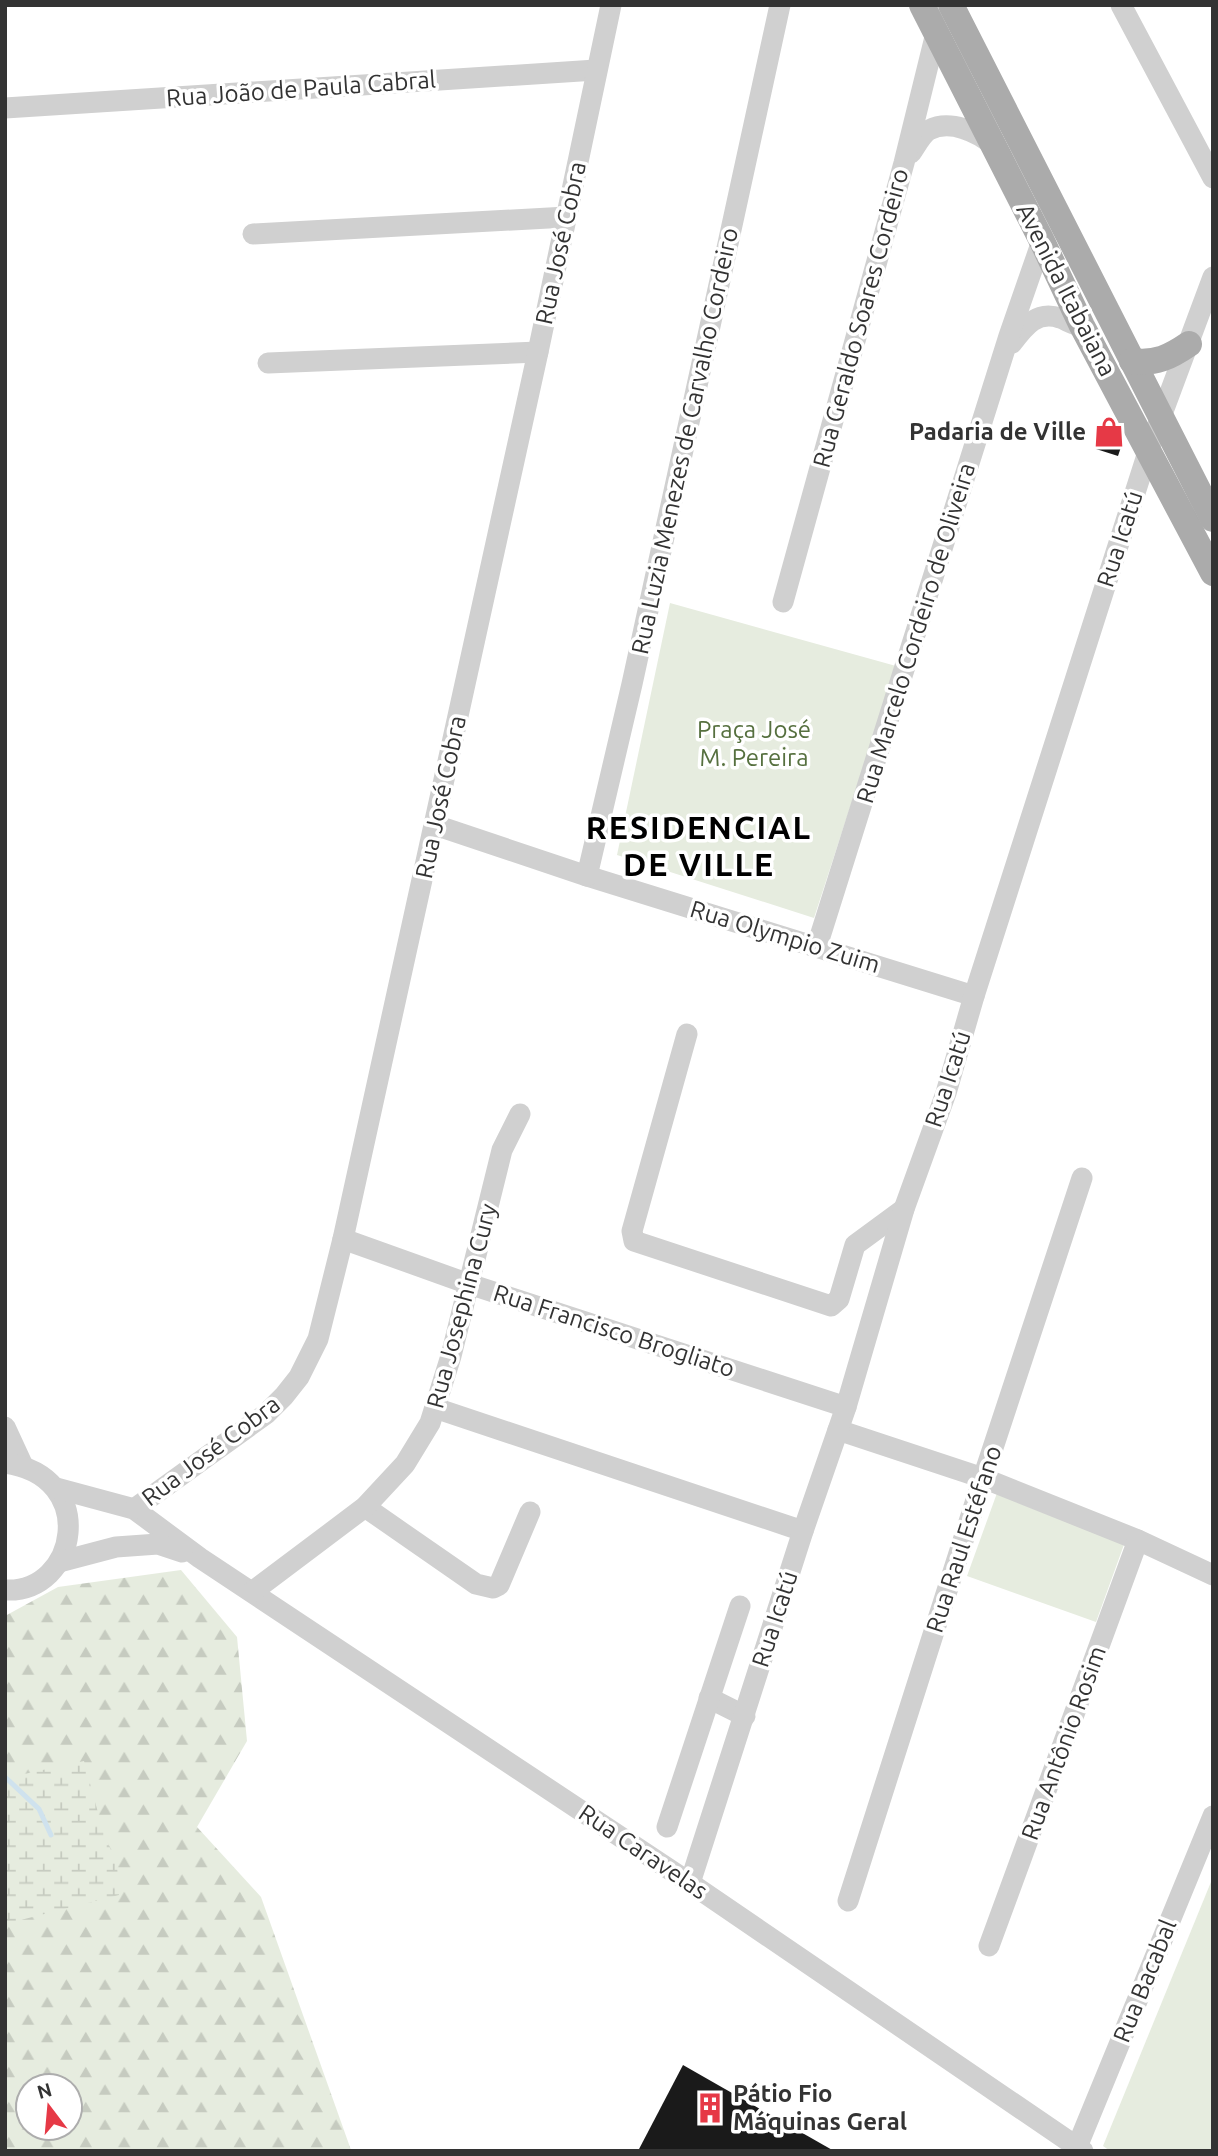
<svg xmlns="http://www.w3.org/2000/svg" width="1218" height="2156" viewBox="0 0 1218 2156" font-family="Ubuntu,sans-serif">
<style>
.green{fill:#e6ecdf}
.forest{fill:url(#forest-firs);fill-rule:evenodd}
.wetland{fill:url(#wetland-marsh)}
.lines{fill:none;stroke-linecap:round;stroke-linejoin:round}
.stream{stroke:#cfe2ee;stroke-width:5}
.building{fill:#1a1a1a}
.minor{stroke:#d0d0d0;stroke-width:21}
.major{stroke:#ababab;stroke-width:26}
.labels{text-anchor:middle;stroke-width:7;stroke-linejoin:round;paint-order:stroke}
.street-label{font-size:24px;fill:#333;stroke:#fff}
.poi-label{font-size:24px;font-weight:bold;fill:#333;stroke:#fff;text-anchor:end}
.park-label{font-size:24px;fill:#56703f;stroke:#fff}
.district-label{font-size:32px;font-weight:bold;letter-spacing:2px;fill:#000;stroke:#fff}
</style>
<defs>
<pattern id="forest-firs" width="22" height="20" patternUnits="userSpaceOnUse" patternTransform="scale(1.75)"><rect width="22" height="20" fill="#e6ecdf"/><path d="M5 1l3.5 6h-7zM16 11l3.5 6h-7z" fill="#c6cbc0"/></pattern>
<pattern id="wetland-marsh" width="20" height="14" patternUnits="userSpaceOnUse" patternTransform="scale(1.75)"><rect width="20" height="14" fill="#e6ecdf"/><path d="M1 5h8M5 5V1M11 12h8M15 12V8" fill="none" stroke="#c6cbc0"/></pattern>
</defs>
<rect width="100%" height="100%" fill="#fff"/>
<g class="green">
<path d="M670 603 896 666 814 918 617 855Z"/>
<path d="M997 1493 1126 1539 1096 1622 967 1576Z"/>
<path d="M1213 1877V2151H1110L1103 2146Z"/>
</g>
<path class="forest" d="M181 1570 237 1637 247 1741 197 1827 261 1897 351 2150 5 2151V1616L58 1587ZM28 2086H70V2128H28Z"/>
<path class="wetland" d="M84 1761 103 1831 117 1865 119 1895 5 1924 6 1778Z"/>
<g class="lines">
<path class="stream" d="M5 1777 39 1809 51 1835"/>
</g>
<g class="building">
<path d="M1108 419 1122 444 1118 456 1096 449Z"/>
<path d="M683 2065 834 2151H638Z"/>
</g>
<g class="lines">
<g class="minor">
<path d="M1121 5 1213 178"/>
<path d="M5 108 596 70"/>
<path d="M911 153C916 146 922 134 929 130 950 119 978 132 994 146"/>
<path d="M253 234 567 217"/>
<path d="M1012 343C1025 326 1037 310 1060 318 1068 321 1073 325 1082 326"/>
<path d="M268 363 538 352"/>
<path d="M783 602 904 163 936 33"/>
<path d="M435 825 587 876 974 996"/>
<path d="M587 876 632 684 780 5"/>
<path d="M817 946 1009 336 1042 241"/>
<path d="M687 1034 632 1231 634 1241 831 1306 839 1299 855 1245 904 1209"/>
<path d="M343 1239 469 1284 846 1407"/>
<path d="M435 1408 803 1531"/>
<path d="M5 1427 23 1466"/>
<path d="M838 1430 983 1478 1138 1540 1213 1575"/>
<path d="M5 1463C100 1476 78 1594 5 1590"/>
<path d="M56 1488 134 1509 200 1558 690 1883 1083 2151"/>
<path d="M365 1507 476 1584 493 1588 499 1585 502 1578 530 1512"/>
<path d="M134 1509 266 1414 284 1396 299 1377 318 1339 343 1239 538 352 611 5"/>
<path d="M59 1562 116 1547 158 1544 182 1552"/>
<path d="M252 1592 365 1507 405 1464 430 1423 451 1356 502 1150 520 1114"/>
<path d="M709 1698 745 1716"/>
<path d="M667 1827 740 1606"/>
<path d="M690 1883 803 1531 846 1407 904 1209 946 1093 974 996 1149 449 1213 277"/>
<path d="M848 1901 983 1478 1082 1178"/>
<path d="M989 1946 1138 1540"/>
<path d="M1077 2147 1213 1816"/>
</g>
<g class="major">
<path d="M922 5 1042 241 1082 326 1213 573"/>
<path d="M951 5 1213 519"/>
<path d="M1132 361C1156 364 1170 357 1189 344"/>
</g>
</g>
<defs>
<g id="shop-bare" transform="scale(2.415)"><path d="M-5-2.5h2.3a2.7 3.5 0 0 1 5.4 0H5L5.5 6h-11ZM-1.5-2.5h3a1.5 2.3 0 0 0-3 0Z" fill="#e63946" stroke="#fff" stroke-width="2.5" paint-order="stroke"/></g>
<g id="building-bare" transform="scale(2.415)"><path d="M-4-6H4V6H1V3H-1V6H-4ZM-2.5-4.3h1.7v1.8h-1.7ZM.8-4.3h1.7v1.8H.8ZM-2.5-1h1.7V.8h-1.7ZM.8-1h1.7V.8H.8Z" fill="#e63946" stroke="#fff" stroke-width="2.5" paint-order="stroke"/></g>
</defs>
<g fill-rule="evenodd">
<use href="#shop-bare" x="1109" y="432"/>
<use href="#building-bare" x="710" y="2108"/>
</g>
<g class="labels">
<g class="street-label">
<text transform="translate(301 89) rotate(-4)" y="8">Rua João de Paula Cabral</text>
<text transform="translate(561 243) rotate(-78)" y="8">Rua José Cobra</text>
<text transform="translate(1066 290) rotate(63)" y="8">Avenida Itabaiana</text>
<text transform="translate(861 318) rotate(-75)" y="8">Rua Geraldo Soares Cordeiro</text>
<text transform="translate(685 441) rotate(-78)" y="8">Rua Luzia Menezes de Carvalho Cordeiro</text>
<text transform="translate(1120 539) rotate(-72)" y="8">Rua Icatú</text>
<text transform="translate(916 633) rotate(-73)" y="8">Rua Marcelo Cordeiro de Oliveira</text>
<text transform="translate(441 797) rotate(-78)" y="8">Rua José Cobra</text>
<text transform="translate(785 937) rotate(17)" y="8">Rua Olympio Zuim</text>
<text transform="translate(948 1079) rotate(-72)" y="8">Rua Icatú</text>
<text transform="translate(462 1306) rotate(-75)" y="8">Rua Josephina Cury</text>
<text transform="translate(614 1331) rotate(18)" y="8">Rua Francisco Brogliato</text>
<text transform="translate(211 1451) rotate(-37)" y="8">Rua José Cobra</text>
<text transform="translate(964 1539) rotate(-72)" y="8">Rua Raul Estéfano</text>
<text transform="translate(775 1619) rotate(-72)" y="8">Rua Icatú</text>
<text transform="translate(1064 1743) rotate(-70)" y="8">Rua Antônio Rosim</text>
<text transform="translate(643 1852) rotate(34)" y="8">Rua Caravelas</text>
<text transform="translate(1145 1981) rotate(-68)" y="8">Rua Bacabal</text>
</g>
<g class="poi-label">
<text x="1086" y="440">Padaria de Ville</text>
<text x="733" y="2102" text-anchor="start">Pátio Fio<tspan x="733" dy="28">Máquinas Geral</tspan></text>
</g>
<g class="park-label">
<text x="754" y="738">Praça José<tspan x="754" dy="28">M. Pereira</tspan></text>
</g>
<g class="district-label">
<text x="699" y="839">RESIDENCIAL<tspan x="699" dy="37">DE VILLE</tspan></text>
</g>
</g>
<rect width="1218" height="2156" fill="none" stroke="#333333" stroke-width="14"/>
<g transform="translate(49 2107) rotate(344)"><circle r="33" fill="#ffffff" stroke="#adadad" stroke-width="2"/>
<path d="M0-5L12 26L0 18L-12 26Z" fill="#e63946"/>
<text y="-10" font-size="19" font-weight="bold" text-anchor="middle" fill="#333333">N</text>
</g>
</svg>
